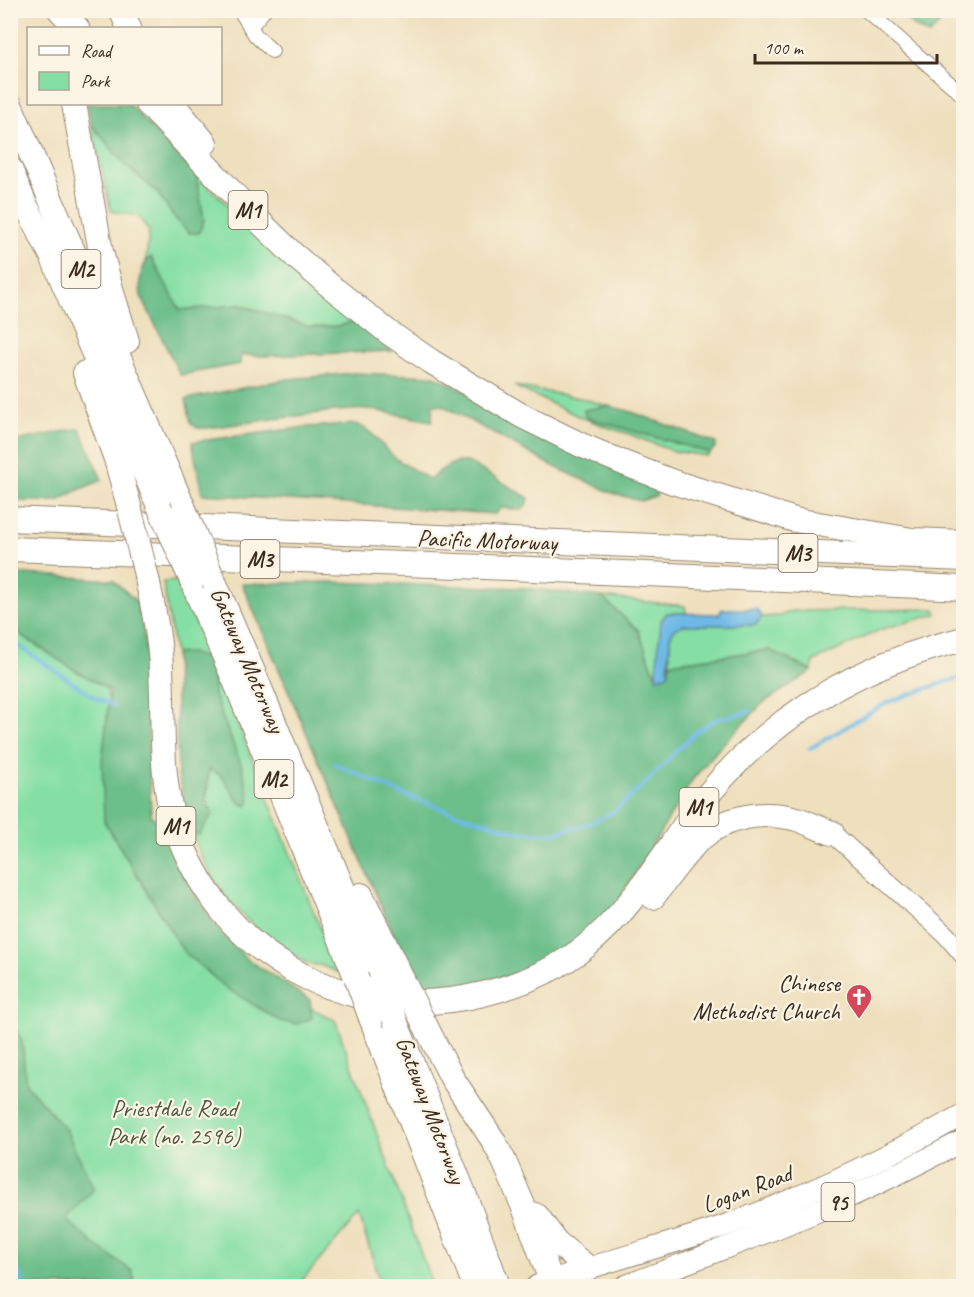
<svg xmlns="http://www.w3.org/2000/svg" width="974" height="1297" viewBox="0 0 974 1297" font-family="Caveat,sans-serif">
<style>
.green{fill:#85dfa5;stroke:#608462;stroke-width:1.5}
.forest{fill:#6cbe8a;stroke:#547454;stroke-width:1.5}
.water{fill:#6ebae7;stroke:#547282;stroke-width:1.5}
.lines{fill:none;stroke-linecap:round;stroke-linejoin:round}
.stream{stroke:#6ebae7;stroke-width:4}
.street-casing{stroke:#94846e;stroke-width:16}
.secondary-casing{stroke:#94846e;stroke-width:20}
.primary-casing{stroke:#94846e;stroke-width:23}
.highway-casing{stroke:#94846e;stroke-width:26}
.street{stroke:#fff;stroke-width:14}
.secondary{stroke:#fff;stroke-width:18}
.primary{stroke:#fff;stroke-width:21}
.highway{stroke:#fff;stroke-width:24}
.highway-bridge-casing{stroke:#94846e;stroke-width:26;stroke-linecap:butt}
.highway-bridge{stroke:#fff;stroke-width:24}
.labels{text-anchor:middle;stroke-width:4.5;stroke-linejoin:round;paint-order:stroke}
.shield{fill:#fcf5e5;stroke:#75675a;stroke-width:1.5}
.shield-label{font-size:22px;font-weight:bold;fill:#3b2a1e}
.street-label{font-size:24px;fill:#3b2a1e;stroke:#fcf5e5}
.poi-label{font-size:24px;fill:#3b2a1e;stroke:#fcf5e5;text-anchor:end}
.park-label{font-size:24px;fill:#4e5740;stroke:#fcf5e5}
</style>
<rect width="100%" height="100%" fill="#fcf5e5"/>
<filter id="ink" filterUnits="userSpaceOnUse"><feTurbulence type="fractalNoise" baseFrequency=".0167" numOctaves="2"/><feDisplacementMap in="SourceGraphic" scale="12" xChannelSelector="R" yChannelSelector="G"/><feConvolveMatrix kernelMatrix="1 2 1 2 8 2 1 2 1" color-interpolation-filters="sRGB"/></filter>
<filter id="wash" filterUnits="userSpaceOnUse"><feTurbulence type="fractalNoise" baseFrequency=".008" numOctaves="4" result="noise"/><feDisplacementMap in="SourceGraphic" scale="24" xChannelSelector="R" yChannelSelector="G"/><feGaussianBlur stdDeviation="1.35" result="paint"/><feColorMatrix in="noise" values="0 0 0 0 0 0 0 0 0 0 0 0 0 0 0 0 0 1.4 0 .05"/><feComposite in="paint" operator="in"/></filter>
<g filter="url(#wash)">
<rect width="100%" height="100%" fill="#eedfbd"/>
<g class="green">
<path d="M91 124 125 165 157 192 174 217 204 220 196 175 353 321 340 326 310 327 240 305 180 310 151 257 146 261 149 231 138 216 111 211Z"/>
<path d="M514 386 580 398 608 406 584 410 585 415 588 418 710 453 707 456 673 451 629 434 607 427 578 416Z"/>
<path d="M177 581 214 665 338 972 319 965 308 964 272 942 243 916 222 892 214 880 201 856 191 832 199 835 206 801 209 768 222 776 239 802 242 767 214 696V665C201 654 192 653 175 654L163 582Z"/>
<path d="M601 597 685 606 686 613H667L661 621 656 677 638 630Z"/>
<path d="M935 609 937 614 882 629 814 661 812 671 769 650 670 663V637L674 629 682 625H755L762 617 780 616 792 611Z"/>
<path d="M10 621 105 683 136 817 163 886 266 986 335 1020 433 1286H381L359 1215 297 1286H11Z"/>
</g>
<g class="forest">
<path d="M896 11H953L929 35 916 28Z"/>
<path d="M87 104H129L196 175 204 220 199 233H189L174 217 157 192 125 165 91 124Z"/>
<path d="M151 257 180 310 240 305 310 327 340 326 353 321 393 351 264 356 241 355 240 364 180 375 141 296C139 282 140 266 151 257Z"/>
<path d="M354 373 435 376 653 486 657 491 656 496 641 501 612 493 551 465 442 405H433L432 421 369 409 334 411 207 428H197L191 423 186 399 288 379Z"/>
<path d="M608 406 629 411 716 443 715 448 710 453 588 418 585 415 584 410Z"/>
<path d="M355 424C371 428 381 446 394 457 405 466 419 472 430 480 441 469 453 460 468 462L529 498 527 504 522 510 501 508 495 514 202 494 192 442 307 427Z"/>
<path d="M80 428 102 480 76 491 58 501H16L11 500V442Z"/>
<path d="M11 573 113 580 136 601 142 619 147 664 148 742 151 815 165 830 184 877 215 926 248 960 310 1000 312 1018 297 1024 280 1021 226 988 183 951 104 821 102 761 110 690 76 671 22 636 11 621Z"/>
<path d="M329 582 527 588 601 597 638 630 656 677 668 675 670 663 769 650 812 671 763 703 720 747 693 779 618 901 594 929 568 947 533 966 466 992 414 982 242 584Z"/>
<path d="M190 653 205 658 214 665V696L242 767 250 800 247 806 239 802 222 776 209 769 206 801 213 813 199 835 191 832 178 775 175 654Z"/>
<path d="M11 1021 22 1041 26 1084 66 1130 94 1189 66 1219 95 1245 132 1271 136 1286H11Z"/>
</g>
<path class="water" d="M722 609H757L762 617 755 625H683L674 629 670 637 668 675 656 677 661 621 667 613 719 614Z"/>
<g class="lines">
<g class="stream">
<path d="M10 640 94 697 114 706"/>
<path d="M809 749 888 702 948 681 964 677"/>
<path d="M335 764 402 794 454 813 519 832 550 834 589 824 615 811 647 782 675 752 696 732 714 720 751 711"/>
<path d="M10 1254 24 1286"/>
<path d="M15 1286 17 1272"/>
</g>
</g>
</g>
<g filter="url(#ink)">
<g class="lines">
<g class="street-casing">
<g id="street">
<path d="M240 10 256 36 272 51"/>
<path d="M866 10 964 96"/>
<path d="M250 27 264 10"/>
</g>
</g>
<g class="secondary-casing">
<path id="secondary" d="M832 833 933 923 946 935 964 956"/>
</g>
<g class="primary-casing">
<g id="primary">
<path d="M537 1286C598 1263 662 1247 724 1226 808 1196 886 1158 964 1114"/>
<path d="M625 1286C690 1261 755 1238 818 1211 868 1189 916 1165 964 1140"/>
</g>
</g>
<g class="highway-casing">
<g id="highway">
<path d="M60 10 77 28"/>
<path d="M121 10 129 28"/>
<path d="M74 104 101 252 113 296 127 341"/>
<path d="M148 104 263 225 295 256 329 285 388 332 432 362 522 416 581 445 626 464 673 482 795 520 912 540 964 542"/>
<path d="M173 104 205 143"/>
<path d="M10 105 184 509"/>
<path d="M10 169 24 202 52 256 159 506"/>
<path d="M85 373 116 459 129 506"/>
<path d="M10 519 964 559"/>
<path d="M10 549 510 568 964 588"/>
<path d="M192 581 235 681 356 977"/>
<path d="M148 583C154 612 160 640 161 669 164 722 159 774 175 825 219 957 348 1027 483 994 519 985 556 970 585 947 631 911 661 857 695 811 764 720 854 665 964 639"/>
<path d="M215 584 254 674 381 981"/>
<path d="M361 895 403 981"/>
<path d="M653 897C668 878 682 856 700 839 727 816 763 810 797 819 809 823 820 829 832 833"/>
<path d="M371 1018 475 1286"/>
<path d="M396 1023 463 1191 498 1286"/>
<path d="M424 1023 452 1078 493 1140 504 1161 525 1210 553 1286"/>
<path d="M532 1214 537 1216 556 1242 588 1268"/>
</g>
</g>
<use href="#street" class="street"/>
<use href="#secondary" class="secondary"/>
<use href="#primary" class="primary"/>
<use href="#highway" class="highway"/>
<g class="highway-bridge-casing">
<g id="highway-bridge">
<path d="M129 506 148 583"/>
<path d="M159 506 192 581"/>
<path d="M184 509 215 584"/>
<path d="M356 977 371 1018"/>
<path d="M381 981 396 1023"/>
<path d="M403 981 424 1023"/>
</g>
</g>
<use href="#highway-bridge" class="highway-bridge"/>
</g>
</g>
<defs>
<g id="church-pin" transform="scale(1.35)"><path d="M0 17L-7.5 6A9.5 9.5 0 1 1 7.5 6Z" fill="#d1495b" stroke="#fcf5e5"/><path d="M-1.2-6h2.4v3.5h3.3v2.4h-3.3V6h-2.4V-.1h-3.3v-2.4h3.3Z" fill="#fff"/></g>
</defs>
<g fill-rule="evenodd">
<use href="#church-pin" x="859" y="997"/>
</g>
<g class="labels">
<g class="shield">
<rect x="228.5" y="191" width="39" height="38" rx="4.5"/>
<rect x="61.5" y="250" width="39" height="38" rx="4.5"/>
<rect x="778.5" y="534" width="39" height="38" rx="4.5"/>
<rect x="240.5" y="540" width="39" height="38" rx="4.5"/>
<rect x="254.5" y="760" width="39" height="38" rx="4.5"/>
<rect x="679.5" y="788" width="39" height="38" rx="4.5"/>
<rect x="156.5" y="807" width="39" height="38" rx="4.5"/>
<rect x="821.5" y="1183" width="33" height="38" rx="4.5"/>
</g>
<g class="shield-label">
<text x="248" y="218">M1</text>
<text x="81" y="277">M2</text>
<text x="798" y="561">M3</text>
<text x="260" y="567">M3</text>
<text x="274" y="787">M2</text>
<text x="699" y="815">M1</text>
<text x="176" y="834">M1</text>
<text x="838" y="1210">95</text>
</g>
<g class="street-label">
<text transform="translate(487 540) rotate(2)" y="8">Pacific Motorway</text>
<text transform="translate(248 660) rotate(67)" y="8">Gateway Motorway</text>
<text transform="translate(431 1110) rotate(69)" y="8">Gateway Motorway</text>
<text transform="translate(747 1189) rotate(-21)" y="8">Logan Road</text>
</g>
<g class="poi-label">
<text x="840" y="991">Chinese<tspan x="840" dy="28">Methodist Church</tspan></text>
</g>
<g class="park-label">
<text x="174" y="1116">Priestdale Road<tspan x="174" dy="28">Park (no. 2596)</tspan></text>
</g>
</g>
<rect width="974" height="1297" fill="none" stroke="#fcf5e5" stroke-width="36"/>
<rect x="27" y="27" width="195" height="78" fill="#fcf5e5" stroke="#afa495" stroke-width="1.5"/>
<rect x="39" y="46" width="30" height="9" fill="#ffffff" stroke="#afa495" stroke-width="1.5"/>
<text x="81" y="57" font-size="18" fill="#3b2a1e">Road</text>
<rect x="39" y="72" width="30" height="18" fill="#85dfa5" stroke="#afa495" stroke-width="1.5"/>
<text x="81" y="87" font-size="18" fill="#3b2a1e">Park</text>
<path d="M755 54v9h182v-9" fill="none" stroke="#3b2a1e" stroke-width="3"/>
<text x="764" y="54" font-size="18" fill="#3b2a1e" stroke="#fcf5e5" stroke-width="4.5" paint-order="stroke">100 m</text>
</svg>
